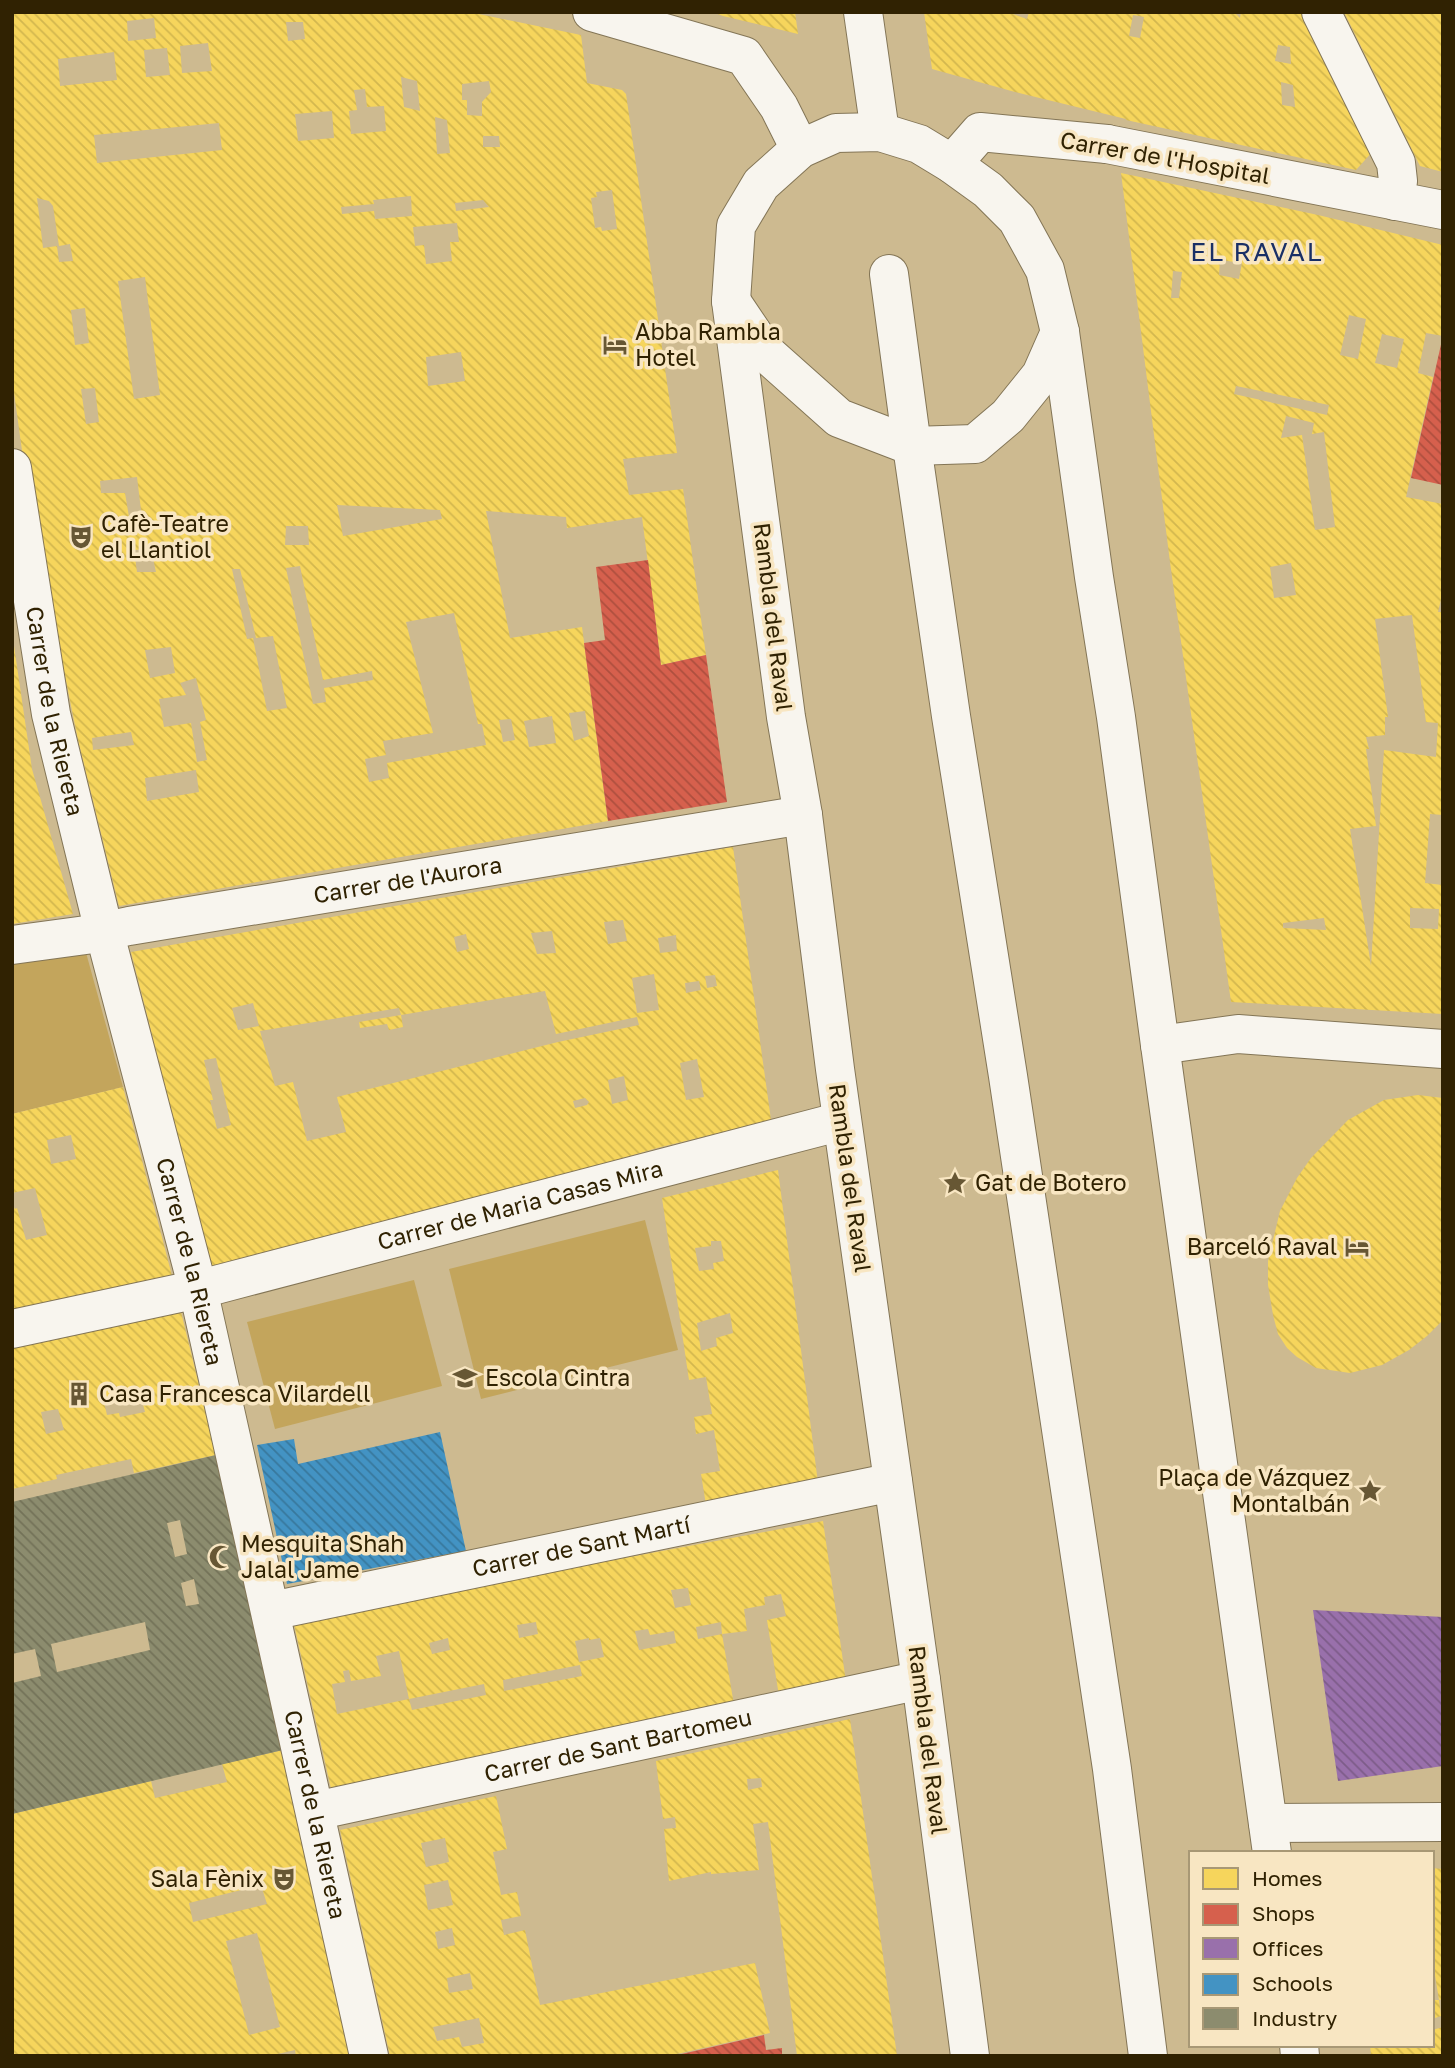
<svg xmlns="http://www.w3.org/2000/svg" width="1455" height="2068" viewBox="0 0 1455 2068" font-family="'Golos Text',sans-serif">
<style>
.green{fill:#c3a55c}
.homes{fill:url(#homes-back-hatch);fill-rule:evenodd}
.shops{fill:url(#shops-back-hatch)}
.offices{fill:url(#offices-back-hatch)}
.schools{fill:url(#schools-back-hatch)}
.industry{fill:url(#industry-back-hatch);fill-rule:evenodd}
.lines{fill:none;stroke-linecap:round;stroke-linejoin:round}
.street-casing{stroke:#837556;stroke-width:40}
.secondary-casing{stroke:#837556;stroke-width:40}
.street{stroke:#f8f5ee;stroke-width:38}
.secondary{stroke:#f8f5ee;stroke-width:38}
.labels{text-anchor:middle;stroke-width:7;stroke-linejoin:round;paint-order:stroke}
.street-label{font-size:23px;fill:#302202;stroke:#f8e6c2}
.poi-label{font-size:23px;fill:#302202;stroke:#f8e6c2;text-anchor:start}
.quarter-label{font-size:26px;letter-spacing:2px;fill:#192f66;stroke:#f8e6c2}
</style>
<defs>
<pattern id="homes-back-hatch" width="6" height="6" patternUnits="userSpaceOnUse" patternTransform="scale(1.75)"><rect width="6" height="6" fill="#f6d55c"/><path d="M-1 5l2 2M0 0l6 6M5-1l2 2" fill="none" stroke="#d3b74e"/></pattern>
<pattern id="shops-back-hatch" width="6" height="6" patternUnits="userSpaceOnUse" patternTransform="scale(1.75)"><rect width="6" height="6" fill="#d6604d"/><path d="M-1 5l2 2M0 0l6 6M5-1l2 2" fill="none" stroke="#ae4f3e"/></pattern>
<pattern id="offices-back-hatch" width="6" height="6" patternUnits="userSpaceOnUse" patternTransform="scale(1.75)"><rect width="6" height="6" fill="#9970ab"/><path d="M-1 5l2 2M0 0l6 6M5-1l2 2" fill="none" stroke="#7d5c89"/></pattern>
<pattern id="schools-back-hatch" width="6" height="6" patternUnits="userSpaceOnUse" patternTransform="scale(1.75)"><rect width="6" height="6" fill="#4393c3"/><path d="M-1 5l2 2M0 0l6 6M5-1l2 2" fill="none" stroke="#38789c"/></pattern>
<pattern id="industry-back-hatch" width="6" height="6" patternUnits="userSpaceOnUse" patternTransform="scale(1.75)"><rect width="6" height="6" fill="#8c8c6e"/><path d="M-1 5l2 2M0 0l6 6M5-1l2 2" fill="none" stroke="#737258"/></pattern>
</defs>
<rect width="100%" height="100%" fill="#cdba90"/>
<g class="green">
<path d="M85 949 123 1087 12 1114V962Z"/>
<path d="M645 1220 678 1350 481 1399 449 1269Z"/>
<path d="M414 1280 442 1386 275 1429 247 1322Z"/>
</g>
<g class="homes">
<path d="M12 12H469L581 35 587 83 622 90 626 94 677 453 623 459 629 495 683 489 706 655 661 665 642 517 567 528 566 517 486 511 510 638 582 627 608 821 119 906 78 740 28 494 12 378ZM154 18 156 38 128 41 127 21ZM286 22H303L305 39 288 41ZM208 43 212 71 182 73 180 46ZM167 48 170 75 146 77 144 50ZM114 52 117 80 60 86 58 59ZM401 77 417 81 420 111 404 107ZM489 81 491 92 482 102V116L467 115V100H462V84ZM365 89 367 107 384 106 386 131 351 134 349 111 357 110 354 90ZM332 111 334 138 298 141 295 114ZM435 117 447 120 450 153 437 154ZM219 123 222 150 97 163 94 135ZM483 136H499L500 147H483ZM612 190 617 229 602 231 601 227 595 228 591 198 597 197 596 192ZM411 196 412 216 375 219 374 211 342 214 341 207 374 204 373 200ZM37 198 49 201 53 206 59 246 70 244 73 261 59 262 57 246 43 248ZM483 200 489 207 456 211 455 203ZM457 223 459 242H450L452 261 426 264 424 245 415 246 413 227ZM145 277 160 395 134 399 118 281ZM85 308 89 343 75 345 71 310ZM461 352 465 381 428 386 426 357ZM95 388 99 422 86 424 81 389ZM137 477 142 518 129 517 125 493H101L100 481ZM337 505 440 510 442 519 343 536ZM286 526H308L309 545H285ZM151 549 156 572H137L134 550ZM300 566 323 680 372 671 373 680 324 688 326 702 313 704 286 568ZM232 569H240L256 638 273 636 287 708 267 711 253 638 247 639ZM454 613 478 724H482L486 745 387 763 389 778 369 782 365 759 386 755 383 741 433 733 406 622ZM171 647 175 673 150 678 145 650ZM196 678 206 720 200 722 207 760 197 762 191 723 164 727 159 699 186 695 180 683ZM585 711 589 736 574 741 569 713ZM552 716 556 743 529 747 524 721ZM511 719 515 740 503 742 499 720ZM131 732 134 745 93 750 92 738ZM196 770 199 792 147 801 145 778Z"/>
<path d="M712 12H795L798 34 723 16Z"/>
<path d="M924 12H1007L1027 19 1029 12H1061L1072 14V12H1234L1240 18 1241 12H1302L1373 151 1356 170 1126 120V119L1015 92 932 69ZM1133 15 1144 17 1140 38 1129 36ZM1278 45 1290 47 1291 64 1275 61ZM1281 82 1293 85 1295 107 1282 105Z"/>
<path d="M1344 12H1443V172L1420 166Z"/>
<path d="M1121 173 1318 215 1443 245V336L1426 333 1418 373 1433 377 1406 497 1443 504V591L1438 612H1443V815L1430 814 1425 883 1443 885V1014L1231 1002 1170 562ZM1220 260 1242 263 1239 279 1219 275ZM1173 271 1182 272 1179 298H1171ZM1349 315 1366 319 1358 359 1340 355ZM1382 334 1404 339 1397 368 1375 363ZM1236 386 1329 405 1327 415 1234 394ZM1286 416 1314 423 1312 434 1324 432 1335 527 1315 530 1302 435 1281 438ZM1291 563 1296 595 1274 598 1270 567ZM1412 615 1426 722 1438 723 1436 757 1384 750 1371 966 1350 829 1376 826 1366 749H1369L1366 737 1385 735V717H1388L1375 619ZM1410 908 1439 909 1438 929 1410 928ZM1324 918 1326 930 1283 928V923Z"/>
<path d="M12 646H14L32 769 73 914 12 924Z"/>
<path d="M733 847 771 1120 657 1148 589 1168 211 1266 131 952ZM623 920 627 941 608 944 604 922ZM552 931 556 953 537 954 531 933ZM466 934 469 949 457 952 454 937ZM676 935 677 951 660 953 658 938ZM654 974 659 1010 637 1013 632 978ZM715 975 717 986 707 988 705 976ZM699 981 701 990 686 993 685 983ZM545 991 556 1034 637 1017 639 1025 558 1042 337 1097 346 1132 307 1141 293 1082 275 1086 260 1031 399 1008 401 1015ZM253 1003 259 1026 238 1030 232 1008ZM216 1058 231 1125 217 1129 210 1100H213L204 1060ZM697 1059 704 1097 686 1100 680 1063ZM624 1076 628 1100 612 1104 608 1080ZM585 1098 589 1102 587 1105 575 1108 573 1101Z"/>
<path d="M401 1015 403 1027 389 1030 387 1024 360 1028 359 1022Z"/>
<path d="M123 1087 172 1276 12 1310V1203L15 1209 17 1208 26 1240 47 1235 35 1188 12 1193V1114ZM71 1135 76 1159 51 1164 47 1140Z"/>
<path d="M1418 1095 1443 1098V1320L1427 1336 1409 1350 1382 1365 1350 1373 1316 1368 1297 1357 1287 1348 1278 1334 1273 1315 1268 1285V1261L1280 1211 1297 1178 1311 1158 1348 1120 1384 1100Z"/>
<path d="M778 1170 818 1483 706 1505 701 1474 720 1471 714 1430 696 1434 694 1417 712 1414 706 1377 689 1380 662 1198ZM711 1241H721L724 1261 713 1263 714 1269 699 1271 695 1248 711 1246ZM730 1313 733 1333 716 1338 717 1346 701 1351 697 1323Z"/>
<path d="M181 1312 216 1455 134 1473 131 1459 56 1475 57 1479 12 1489V1348ZM139 1389 145 1412 120 1417 119 1413 107 1415 103 1398ZM58 1409 64 1430 46 1434 41 1412Z"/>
<path d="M823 1521 846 1682 779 1696 767 1620 786 1616 781 1594 764 1597 765 1605 744 1609 747 1631 722 1634 734 1705 332 1793 293 1620ZM688 1588 691 1605 675 1608 671 1590ZM536 1622 538 1634 519 1638 517 1625ZM721 1622 722 1634 698 1639 696 1627ZM648 1629 650 1635 674 1631 676 1643 639 1650 635 1631ZM448 1638 450 1650 432 1654 429 1643ZM589 1638V1640L600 1638 604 1657 579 1662 575 1641ZM399 1651 409 1699 484 1684 486 1695 412 1710 409 1699 337 1714 332 1684 345 1682 343 1671 349 1670 351 1681 381 1676 376 1656ZM580 1665 582 1676 504 1691 503 1680Z"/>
<path d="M850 1719 897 2056H797L768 1822 753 1824 759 1870 711 1874V1872L669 1881 664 1829 676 1828 675 1817 663 1819 656 1761ZM761 1778 762 1787 748 1790 747 1779Z"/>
<path d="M283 1750 351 2056H296L295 2050 269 2056H12V1814L151 1781 155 1798 227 1782 222 1764ZM261 1885 267 1904 193 1922 189 1903ZM257 1933 280 2027 249 2035 226 1941Z"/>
<path d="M496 1796 507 1849 493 1852 501 1895 517 1892 521 1916 501 1920 504 1935 525 1930 540 2005 755 1963 770 2033 668 2056H390L340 1830ZM445 1838 449 1862 426 1867 421 1843ZM448 1880 453 1905 428 1910 424 1885ZM452 1928 455 1945 438 1949 435 1932ZM470 1973 473 1989 449 1993 447 1978ZM479 2018 484 2043 462 2047 459 2037 437 2041 433 2027Z"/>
<path d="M1432 1868 1443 1869V1999L1439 2000 1441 2016 1432 2019V2000H1439L1432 1957Z"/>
<path d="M1443 2027V2056H1371L1370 2045H1432V2030Z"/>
</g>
<g class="shops">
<path d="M1442 340H1443V485L1411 478Z"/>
<path d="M648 560 661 665 706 655 727 802 608 821 584 643 605 640 596 567Z"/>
<path d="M764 2035 766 2050 782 2048V2056H673Z"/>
</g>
<path class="offices" d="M1313 1610 1443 1617V1766L1338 1781Z"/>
<path class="schools" d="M440 1432 466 1551 287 1584 257 1445 294 1439 298 1464Z"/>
<path class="industry" d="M216 1455 283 1750 12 1814V1683L41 1676 35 1649 12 1654V1502ZM180 1520 187 1554 175 1557 167 1523ZM194 1579 199 1604 186 1606 181 1583ZM145 1622 150 1650 57 1672 51 1644Z"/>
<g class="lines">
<g class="street-casing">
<g id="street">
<path d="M592 12 744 56 779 107 800 149"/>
<path d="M863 12 880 132"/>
<path d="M1321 12 1396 163 1398 181 1395 201"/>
<path d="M952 164 980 132 1107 144"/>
<path d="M889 274 912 446 951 716 1008 1076 1112 1769 1148 2056"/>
<path d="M731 301 766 353 839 418 912 446 975 444 1008 416 1041 375 1060 332"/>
<path id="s1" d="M12 468 51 714 101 919 198 1289 369 2056"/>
<path id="s2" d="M12 945 86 935 129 926 803 815"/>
<path d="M1160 1045 1238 1034 1443 1049"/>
<path id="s3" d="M12 1329 208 1287 842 1121"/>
<path id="s4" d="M271 1611 893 1482"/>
<path id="s5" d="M315 1811 921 1680"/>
<path d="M1268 1823 1443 1822"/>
</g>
</g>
<g class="secondary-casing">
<g id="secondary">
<path d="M1107 144 1443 210"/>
<path d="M1299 2045 1300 2056"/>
<path d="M970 2056 921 1680 835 1069 803 815 786 717 731 301 736 226 761 184 800 149 836 133 880 132 919 144 952 164 988 190 1017 219 1045 270 1060 332 1094 577 1116 717 1160 1045 1272 1853"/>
</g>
</g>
<use href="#street" class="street"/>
<use href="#secondary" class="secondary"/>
</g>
<defs>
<g id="hotel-bare" transform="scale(1.89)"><path d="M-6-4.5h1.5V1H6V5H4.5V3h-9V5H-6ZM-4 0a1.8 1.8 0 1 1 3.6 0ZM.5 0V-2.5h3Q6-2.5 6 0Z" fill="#675734" stroke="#f8e6c2" stroke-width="2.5" paint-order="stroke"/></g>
<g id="theatre-bare" transform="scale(1.89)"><path d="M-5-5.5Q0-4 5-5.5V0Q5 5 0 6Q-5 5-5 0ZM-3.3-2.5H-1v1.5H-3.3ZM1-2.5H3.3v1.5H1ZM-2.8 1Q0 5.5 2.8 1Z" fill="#675734" stroke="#f8e6c2" stroke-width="2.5" paint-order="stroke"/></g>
<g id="sight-bare" transform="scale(1.89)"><path d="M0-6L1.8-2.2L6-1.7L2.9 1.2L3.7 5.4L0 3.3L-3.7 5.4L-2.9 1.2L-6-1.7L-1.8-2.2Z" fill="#675734" stroke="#f8e6c2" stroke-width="2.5" paint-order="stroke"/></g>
<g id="school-bare" transform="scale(1.89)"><path d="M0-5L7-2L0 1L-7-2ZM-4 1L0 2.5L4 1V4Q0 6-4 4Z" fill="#675734" stroke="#f8e6c2" stroke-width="2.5" paint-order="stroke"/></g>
<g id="building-bare" transform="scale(1.89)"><path d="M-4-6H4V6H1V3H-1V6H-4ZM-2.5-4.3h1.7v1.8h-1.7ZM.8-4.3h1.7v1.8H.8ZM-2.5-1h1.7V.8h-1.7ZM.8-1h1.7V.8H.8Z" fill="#675734" stroke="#f8e6c2" stroke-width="2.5" paint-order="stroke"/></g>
<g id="mosque-bare" transform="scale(1.89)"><path d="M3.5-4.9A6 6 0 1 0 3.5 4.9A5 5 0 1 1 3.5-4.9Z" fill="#675734" stroke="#f8e6c2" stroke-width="2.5" paint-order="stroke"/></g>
</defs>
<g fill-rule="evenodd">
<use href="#hotel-bare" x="615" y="345"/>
<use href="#theatre-bare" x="81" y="537"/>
<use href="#sight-bare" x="955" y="1183"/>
<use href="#hotel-bare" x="1357" y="1247"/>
<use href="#school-bare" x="465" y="1378"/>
<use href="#building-bare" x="79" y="1394"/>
<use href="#sight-bare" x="1370" y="1491"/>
<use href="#mosque-bare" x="221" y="1557"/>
<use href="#theatre-bare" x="284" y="1879"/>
</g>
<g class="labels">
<g class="street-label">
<text transform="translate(1165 158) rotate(10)" y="8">Carrer de l'Hospital</text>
<text transform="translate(773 617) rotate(83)" y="8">Rambla del Raval</text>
<text dy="8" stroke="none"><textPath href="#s1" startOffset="247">Carrer de la Riereta</textPath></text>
<text dy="8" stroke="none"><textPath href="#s2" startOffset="401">Carrer de l'Aurora</textPath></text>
<text transform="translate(850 1178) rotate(82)" y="8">Rambla del Raval</text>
<text dy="8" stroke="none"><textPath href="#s3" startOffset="523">Carrer de Maria Casas Mira</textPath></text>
<text dy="8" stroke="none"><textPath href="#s1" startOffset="814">Carrer de la Riereta</textPath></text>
<text dy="8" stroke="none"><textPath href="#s4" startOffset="317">Carrer de Sant Martí</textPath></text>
<text transform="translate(928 1740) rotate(83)" y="8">Rambla del Raval</text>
<text dy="8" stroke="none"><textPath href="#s5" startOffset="310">Carrer de Sant Bartomeu</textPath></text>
<text dy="8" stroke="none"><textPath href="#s1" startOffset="1381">Carrer de la Riereta</textPath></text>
</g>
<g class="poi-label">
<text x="635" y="340">Abba Rambla<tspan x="635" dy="26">Hotel</tspan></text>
<text x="101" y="532">Cafè-Teatre<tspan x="101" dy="26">el Llantiol</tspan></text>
<text x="975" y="1191">Gat de Botero</text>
<text x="1337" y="1255" text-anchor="end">Barceló Raval</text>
<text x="485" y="1386">Escola Cintra</text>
<text x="99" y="1402">Casa Francesca Vilardell</text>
<text x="1350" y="1486" text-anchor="end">Plaça de Vázquez<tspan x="1350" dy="26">Montalbán</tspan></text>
<text x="241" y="1552">Mesquita Shah<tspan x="241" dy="26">Jalal Jame</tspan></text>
<text x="264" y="1887" text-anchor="end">Sala Fènix</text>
</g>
<g class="quarter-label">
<text x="1257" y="261">EL RAVAL</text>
</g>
</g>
<rect width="1455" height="2068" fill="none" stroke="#302202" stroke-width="28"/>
<rect x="1189" y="1851" width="245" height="196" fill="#f8e6c2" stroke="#a89875" stroke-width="2"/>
<rect x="1203" y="1868" width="35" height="21" fill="#f6d55c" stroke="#a89875" stroke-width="2"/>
<text x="1252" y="1886" font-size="21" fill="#302202">Homes</text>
<rect x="1203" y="1904" width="35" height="21" fill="#d6604d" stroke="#a89875" stroke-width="2"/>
<text x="1252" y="1921" font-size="21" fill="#302202">Shops</text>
<rect x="1203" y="1938" width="35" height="21" fill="#9970ab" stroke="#a89875" stroke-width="2"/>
<text x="1252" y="1956" font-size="21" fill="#302202">Offices</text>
<rect x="1203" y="1974" width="35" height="21" fill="#4393c3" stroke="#a89875" stroke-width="2"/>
<text x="1252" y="1991" font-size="21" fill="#302202">Schools</text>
<rect x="1203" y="2008" width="35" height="21" fill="#8c8c6e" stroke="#a89875" stroke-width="2"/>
<text x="1252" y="2026" font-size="21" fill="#302202">Industry</text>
</svg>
